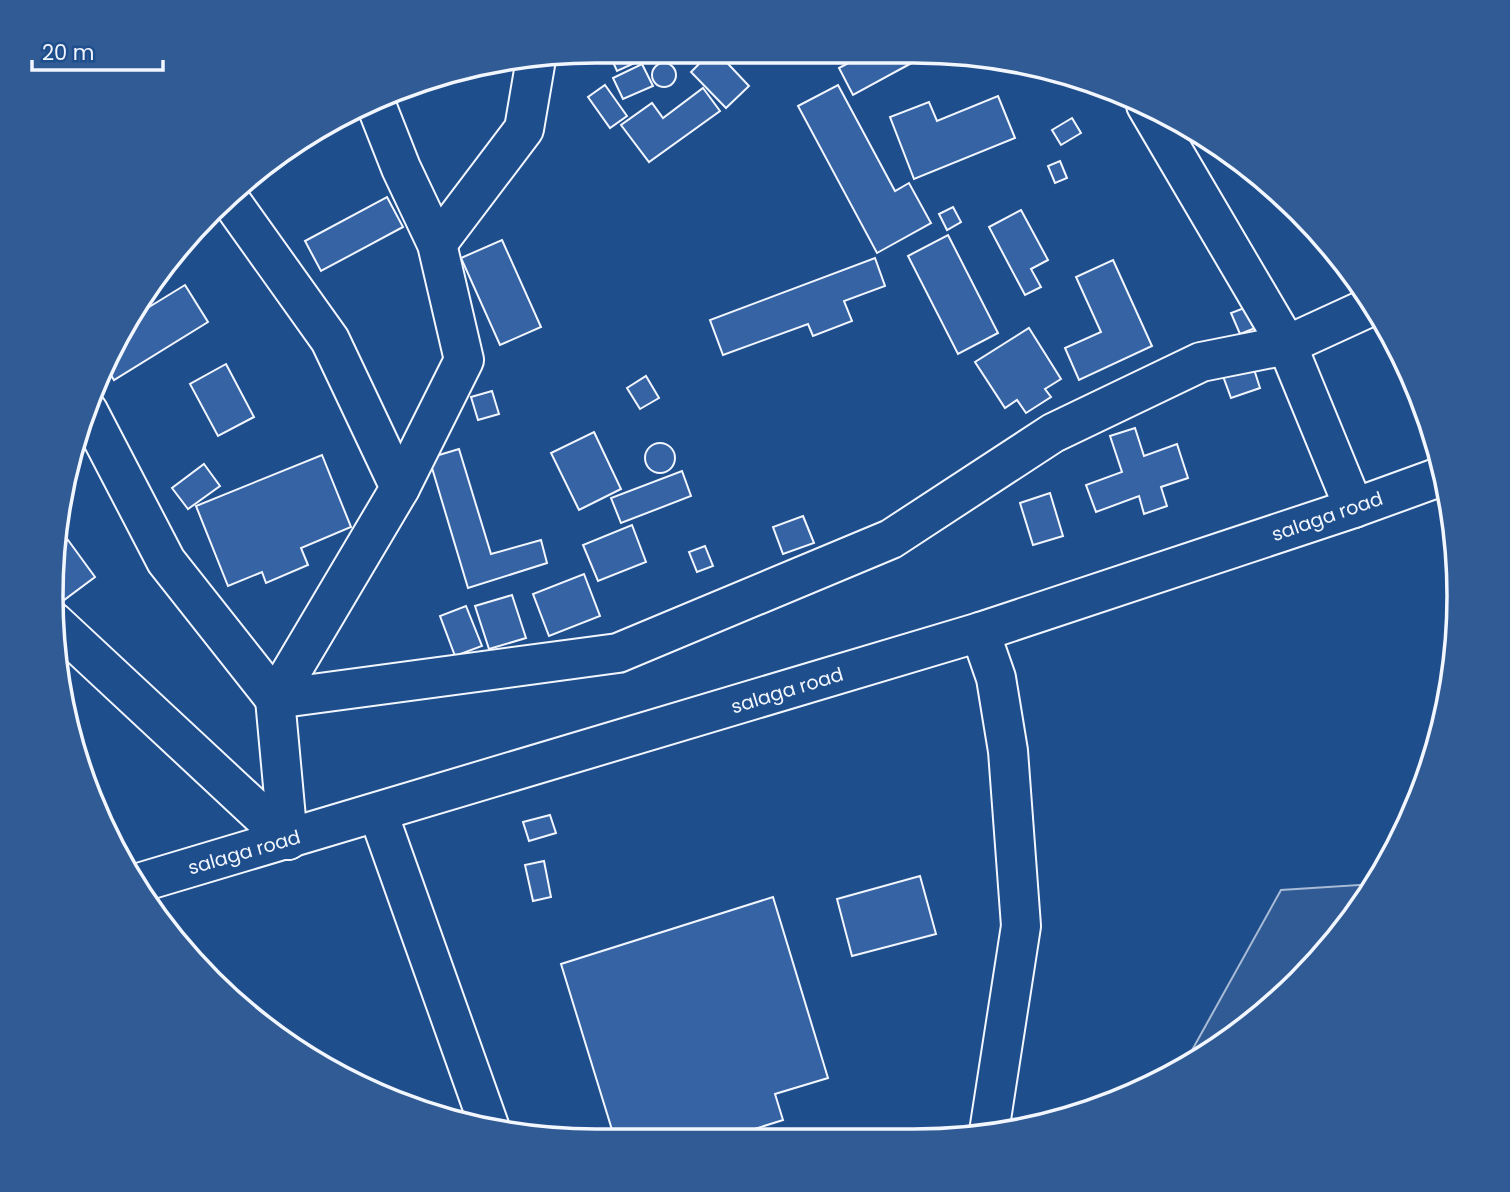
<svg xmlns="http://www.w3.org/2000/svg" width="1510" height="1192" viewBox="0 0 1510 1192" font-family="Poppins,sans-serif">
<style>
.built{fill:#305b95;stroke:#a8bbd7;stroke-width:2}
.building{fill:#3563a3;stroke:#f2f6ff;stroke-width:2}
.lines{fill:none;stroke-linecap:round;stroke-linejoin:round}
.minor-casing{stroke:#f2f6ff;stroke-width:42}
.major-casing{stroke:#f2f6ff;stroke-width:42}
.minor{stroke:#1f4e8c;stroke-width:38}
.major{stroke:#1f4e8c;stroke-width:38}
.labels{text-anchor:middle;stroke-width:5;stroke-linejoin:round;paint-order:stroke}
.street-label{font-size:19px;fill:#f2f6ff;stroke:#1f4e8c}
.rim{fill:none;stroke:#f2f6ff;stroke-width:3.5}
</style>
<rect width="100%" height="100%" fill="#1f4e8c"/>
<path class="built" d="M1374 884 1347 928 1274 1006 1190 1066 1191 1052 1281 890Z"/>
<g class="building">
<path d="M608 51H645L648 57 617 71Z"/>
<path d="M712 51H716L749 86 726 108 691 72Z"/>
<path d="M869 52H915L919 59 853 95 839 68Z"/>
<circle cx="664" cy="75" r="12"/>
<path d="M642 64 653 86 623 99 613 78Z"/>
<path d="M605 85 627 116 610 128 588 97Z"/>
<path d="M838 85 895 191 909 183 931 223 877 253 798 106Z"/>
<path d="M703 88 720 111 649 162 621 125 652 103 663 118Z"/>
<path d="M998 96 1015 138 914 179 890 117 929 102 937 121Z"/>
<path d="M1072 118 1081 133 1061 145 1052 130Z"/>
<path d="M1060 161 1067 178 1055 183 1048 166Z"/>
<path d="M387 197 403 227 321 271 305 241Z"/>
<path d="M953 207 961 222 947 230 939 214Z"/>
<path d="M1021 210 1048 260 1031 269 1041 287 1025 295 989 227Z"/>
<path d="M948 235 998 333 958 354 908 256Z"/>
<path d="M502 240 541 327 500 345 461 258Z"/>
<path d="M875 258 885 286 844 301 852 321 813 336 808 324 723 355 710 320Z"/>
<path d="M1113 260 1152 346 1079 380 1065 348 1101 332 1076 277Z"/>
<path d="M185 285 208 322 114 380 106 367 124 324 137 306 141 312Z"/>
<path d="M1260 302 1268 323 1240 334 1231 313Z"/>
<path d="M1029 328 1061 379 1045 389 1051 397 1026 413 1017 400 1005 408 975 362Z"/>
<path d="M226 364 254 417 218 436 190 384Z"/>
<path d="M1253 366 1260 388 1231 398 1223 376Z"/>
<path d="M646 376 659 398 640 409 627 388Z"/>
<path d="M492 391 499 414 478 420 471 397Z"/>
<path d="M1135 428 1144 456 1177 444 1188 478 1161 487 1167 506 1144 514 1139 496 1096 512 1086 485 1122 472 1110 436Z"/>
<path d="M594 432 621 489 579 510 551 453Z"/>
<circle cx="660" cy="458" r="15"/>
<path d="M459 449 491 554 541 540 547 563 468 588 429 458Z"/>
<path d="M322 455 351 527 301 548 308 565 266 583 262 572 228 586 196 506Z"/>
<path d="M204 464 220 486 188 509 172 488Z"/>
<path d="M682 471 691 496 621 523 611 498Z"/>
<path d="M1050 493 1063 536 1033 545 1020 503Z"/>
<path d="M803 516 814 543 783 554 773 527Z"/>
<path d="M632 525 646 562 598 581 583 545Z"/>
<path d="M68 540 95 577 52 609 51 596 57 549Z"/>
<path d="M705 546 713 566 697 572 689 552Z"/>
<path d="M584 574 600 616 549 636 533 594Z"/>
<path d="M512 595 526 638 489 649 475 606Z"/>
<path d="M466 606 482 646 455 656 440 616Z"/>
<path d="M550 815 556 833 529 841 523 822Z"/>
<path d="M544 861 551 897 533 901 525 865Z"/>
<path d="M920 876 936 934 852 956 837 899Z"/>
<path d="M773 897 828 1078 775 1094 783 1120 732 1136 613 1133 561 964Z"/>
</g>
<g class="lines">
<g class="minor-casing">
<g id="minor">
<path d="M375 102 401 168 437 244 464 360 400 488"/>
<path d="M1146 105 1287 345 1354 508"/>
<path d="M228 197 330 340 400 488 275 699 288 840"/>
<path d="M437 244 524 129 536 59"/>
<path d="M88 411 166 561 275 699 618 653 891 539 1053 433 1201 362 1287 345 1372 306"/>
<path d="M54 622 288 840"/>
<path d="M980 632 996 678 1008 751 1021 926 989 1132"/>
<path d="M378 813 491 1131"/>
</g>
</g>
<g class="major-casing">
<path id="major" d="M135 884 980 632 1354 508 1434 479 1443 474"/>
</g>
<use href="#minor" class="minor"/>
<use href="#major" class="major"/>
</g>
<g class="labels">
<g class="street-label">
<text transform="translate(1327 516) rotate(-19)" y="7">salaga road</text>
<text transform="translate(787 690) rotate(-17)" y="7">salaga road</text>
<text transform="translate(244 852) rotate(-16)" y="7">salaga road</text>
</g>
</g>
<path d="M0 0H1510V1192H0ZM596 63H914A533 533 0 0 1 1447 596V596A533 533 0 0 1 914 1129H596A533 533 0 0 1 63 596V596A533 533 0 0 1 596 63Z" fill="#305b95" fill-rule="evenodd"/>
<path class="rim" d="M596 63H914A533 533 0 0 1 1447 596V596A533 533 0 0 1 914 1129H596A533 533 0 0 1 63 596V596A533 533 0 0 1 596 63Z"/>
<path d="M32 60v10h131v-10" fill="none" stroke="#f2f6ff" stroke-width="3.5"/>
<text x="42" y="60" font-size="21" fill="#f2f6ff" stroke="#1f4e8c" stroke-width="5" paint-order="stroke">20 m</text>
</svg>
